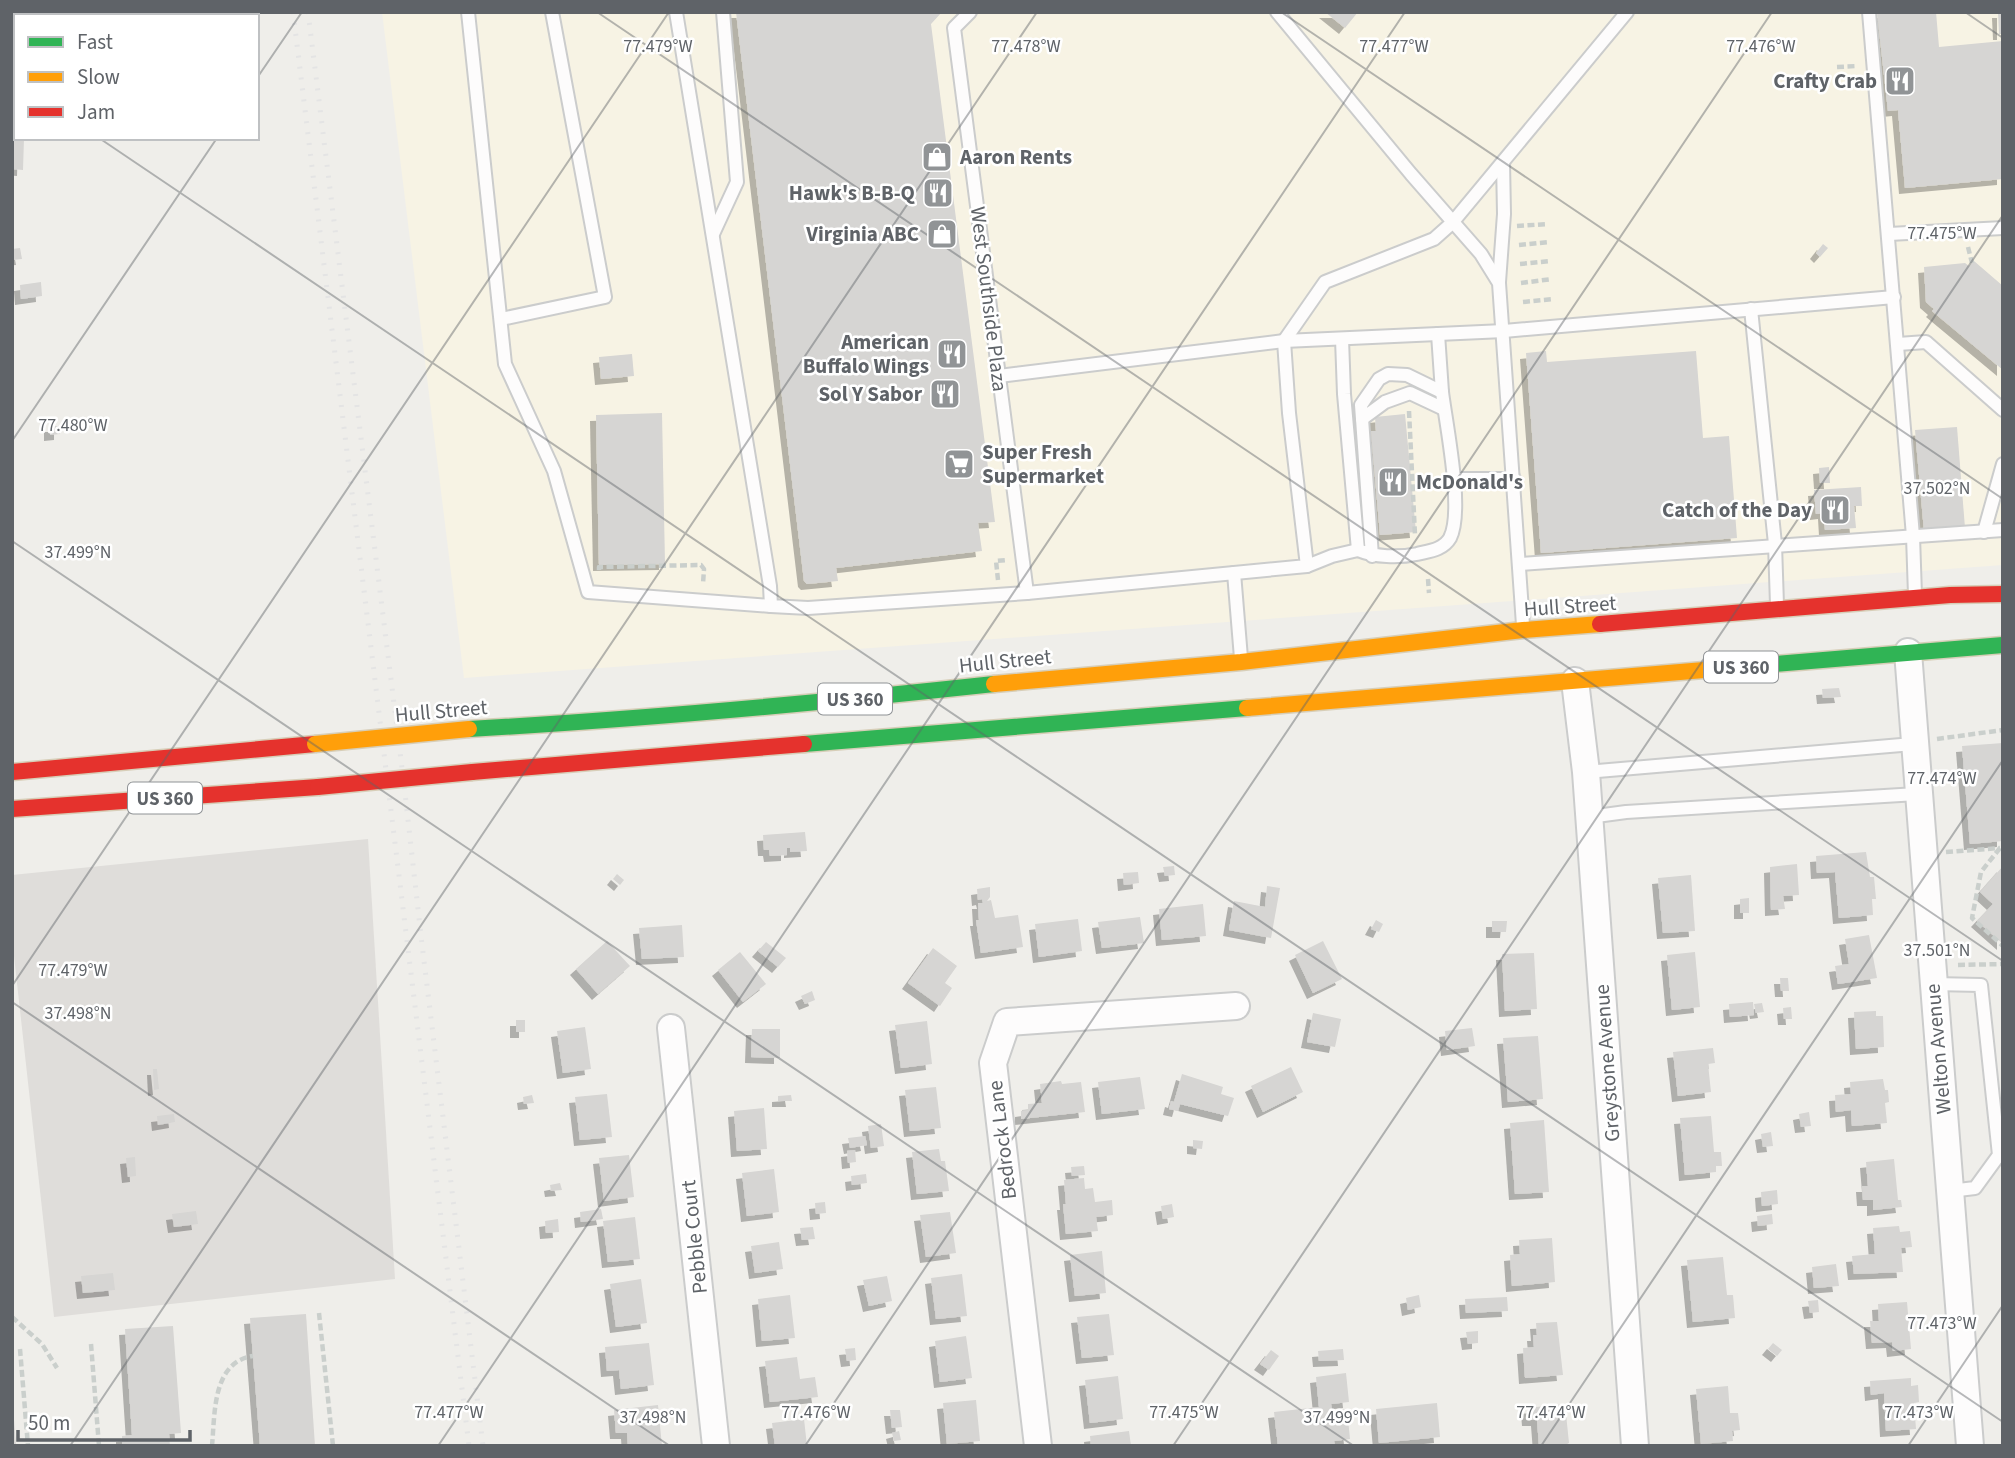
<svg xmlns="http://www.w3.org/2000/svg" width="2015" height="1458" viewBox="0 0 2015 1458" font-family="'Source Sans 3',sans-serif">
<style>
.commercial{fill:#f7f3e4}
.industrial{fill:#dfddda}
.building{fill:#d6d5d3;filter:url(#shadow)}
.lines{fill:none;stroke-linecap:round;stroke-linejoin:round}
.lane-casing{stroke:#cbcccc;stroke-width:16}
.street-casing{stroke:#cbcccc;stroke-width:30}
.fast-casing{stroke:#d7ceb8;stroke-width:19}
.slow-casing{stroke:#d7ceb8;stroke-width:19}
.jam-casing{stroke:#d7ceb8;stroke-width:19}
.path{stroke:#cacfcc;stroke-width:4.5;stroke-dasharray:7 3.5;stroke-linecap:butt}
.lane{stroke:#fdfcfc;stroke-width:12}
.street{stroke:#fdfcfc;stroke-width:26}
.fast{stroke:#30b455;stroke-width:16}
.slow{stroke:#ff9f0a;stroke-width:16}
.jam{stroke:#e5322d;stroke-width:16}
.rail{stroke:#e4e4e4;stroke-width:5;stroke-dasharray:2 9;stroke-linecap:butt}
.slow-bridge-casing{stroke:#d7ceb8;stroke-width:19;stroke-linecap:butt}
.jam-bridge-casing{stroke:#d7ceb8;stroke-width:19;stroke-linecap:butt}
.slow-bridge{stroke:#ff9f0a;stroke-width:16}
.jam-bridge{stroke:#e5322d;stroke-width:16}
.ticks{fill:none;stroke:#5f6368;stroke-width:2;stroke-opacity:0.45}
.labels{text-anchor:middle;stroke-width:5;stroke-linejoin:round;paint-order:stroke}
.shield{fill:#fff;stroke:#8f9295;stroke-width:2}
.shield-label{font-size:19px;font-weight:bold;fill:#5f6368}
.poi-label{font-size:21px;font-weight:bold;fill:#5f6368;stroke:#fff;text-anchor:end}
.street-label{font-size:21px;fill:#5f6368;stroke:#fff}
.ticks-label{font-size:18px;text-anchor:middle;fill:#5f6368;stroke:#fff;stroke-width:5;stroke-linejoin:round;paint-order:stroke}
</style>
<defs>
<filter id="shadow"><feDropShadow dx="-6" dy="6" stdDeviation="0" flood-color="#0004"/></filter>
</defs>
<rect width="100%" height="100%" fill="#efeeea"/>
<path class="commercial" d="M382 12H2003V565L464 678Z"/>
<path class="industrial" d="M368 839 395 1279 54 1317 12 938V875Z"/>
<g class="building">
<path d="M95 12H123L119 16H98Z"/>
<path d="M736 12H942L931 24 995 522 978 523 982 551 836 568 838 581 807 584 804 581Z"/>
<path d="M1325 12H1358L1345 28Z"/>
<path d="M1877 12H1936L1939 47 2003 41V179L1905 188 1898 110 1888 111Z"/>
<path d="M1998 12H2003V34H1999Z"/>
<path d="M12 135H16V138H24L23 170 12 169Z"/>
<path d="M1823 244 1828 248 1820 257 1816 253Z"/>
<path d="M20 248 22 259 12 260V249Z"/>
<path d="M1974 261 2003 286V370L1932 311 1934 309 1926 302 1924 267 1965 263 1969 266Z"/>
<path d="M41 282 42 296 21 299 20 285Z"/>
<path d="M1546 351 1547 362 1696 351 1703 438 1729 436 1737 538 1541 553 1526 353Z"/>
<path d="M632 354 634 376 601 379 599 357Z"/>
<path d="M662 413 665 564 599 565 596 415Z"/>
<path d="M1405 414 1416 532 1380 535 1371 431H1376L1375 417Z"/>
<path d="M50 426H60V434L50 435Z"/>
<path d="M1957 427 1965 528 1924 531 1915 430Z"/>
<path d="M1829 467 1830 483H1820L1819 468Z"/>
<path d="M1861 487 1862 506H1854L1856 528 1825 530 1824 513 1816 514 1814 490Z"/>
<path d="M1839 688 1841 697 1823 698 1822 689Z"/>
<path d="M2003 743V841L1970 844 1962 746Z"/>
<path d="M805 832 807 851 790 852V848H787V855L770 856 769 850H764L763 835Z"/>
<path d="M1866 852 1870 877H1874L1876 899H1872L1873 915 1839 918 1835 872 1817 873 1816 856Z"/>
<path d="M1797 864 1799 895 1783 896 1785 909 1771 910 1770 867Z"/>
<path d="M1174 866 1175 875 1165 876 1163 867Z"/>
<path d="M2003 866V944L1977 921 1993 904 1980 892Z"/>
<path d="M1138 872 1139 883 1124 885 1123 873Z"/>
<path d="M617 874 624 880 620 885 613 879Z"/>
<path d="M1691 875 1695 931 1663 933 1658 878Z"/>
<path d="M1267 886 1280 888 1271 938 1229 930 1234 901 1265 907Z"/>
<path d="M990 887V897L987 901 991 900 995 918 1018 915 1023 947 981 953 976 920H979L978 903H983L982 899 978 900 977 889Z"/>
<path d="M1749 898V913H1740V899Z"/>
<path d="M1203 904 1206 936 1162 940 1159 909Z"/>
<path d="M1140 917 1144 943 1102 948 1098 922Z"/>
<path d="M1078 919 1082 951 1039 957 1035 924Z"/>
<path d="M1376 920 1383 924 1379 932 1371 929Z"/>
<path d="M1492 921H1507L1506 932H1492Z"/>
<path d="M682 925 684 957 642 959 639 928Z"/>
<path d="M1869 935 1877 978 1838 984 1835 966 1849 964 1845 939Z"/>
<path d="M607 941 630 966 598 994 576 969Z"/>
<path d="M1323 941 1342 979 1313 993 1295 955Z"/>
<path d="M766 942 786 958 778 967 758 951Z"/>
<path d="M933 948 957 966 945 983 952 988 940 1006 908 983Z"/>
<path d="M740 952 766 984 743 1002 718 970Z"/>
<path d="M1695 952 1700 1007 1672 1010 1667 955Z"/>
<path d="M1534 953 1537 1009 1505 1011 1502 954Z"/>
<path d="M1780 978H1788L1789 991H1781Z"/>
<path d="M812 991 815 1000 805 1004 801 996Z"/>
<path d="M1753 1002 1754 1015 1730 1017 1729 1004Z"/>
<path d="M1762 1003 1764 1012 1756 1013 1754 1004Z"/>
<path d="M1791 1007 1792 1019H1784L1783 1008Z"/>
<path d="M1876 1011V1016H1883L1884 1047 1856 1049 1854 1012Z"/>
<path d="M1313 1013 1341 1019 1335 1047 1307 1042Z"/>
<rect x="516" y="1020" width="9" height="12"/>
<path d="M927 1021 932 1064 901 1068 895 1025Z"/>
<path d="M585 1027 591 1069 563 1073 557 1031Z"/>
<path d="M1472 1028 1475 1046 1447 1050 1445 1031Z"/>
<path d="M752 1029H780V1058L751 1057Z"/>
<path d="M1538 1036 1543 1099 1508 1102 1503 1038Z"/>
<path d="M1713 1048 1715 1063 1708 1064 1711 1092 1678 1096 1673 1052Z"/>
<path d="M1291 1067 1303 1092 1263 1112 1251 1086Z"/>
<path d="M153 1069H157L159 1089 154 1090Z"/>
<path d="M1182 1074 1223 1087 1221 1094 1234 1098 1228 1116 1180 1104 1178 1111 1169 1109 1171 1101 1174 1102Z"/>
<path d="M1140 1077 1145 1109 1102 1114 1098 1082Z"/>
<path d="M1883 1079 1885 1090H1888L1889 1102 1885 1103 1887 1123 1852 1126 1851 1110 1836 1112 1835 1095 1851 1094 1850 1082Z"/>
<path d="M1061 1081 1062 1084 1081 1082 1085 1112 1021 1119V1111L1028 1110V1104L1042 1103 1040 1084Z"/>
<path d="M936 1087 941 1128 910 1131 905 1090Z"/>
<path d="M607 1094 612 1137 580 1140 575 1097Z"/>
<path d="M532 1095 534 1103 524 1104 523 1097Z"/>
<path d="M791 1095 792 1101H778V1096Z"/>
<path d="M764 1108 767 1149 737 1151 734 1111Z"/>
<path d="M1809 1112 1811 1126 1801 1127 1799 1114Z"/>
<path d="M174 1114 175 1122 158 1125 157 1116Z"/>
<path d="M1711 1116 1714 1152H1721L1722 1166H1716V1172L1685 1175 1680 1118Z"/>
<path d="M1544 1120 1549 1192 1515 1194 1510 1123Z"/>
<path d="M881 1124 884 1146 871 1148 868 1126Z"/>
<path d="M1771 1132 1773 1146 1763 1147 1761 1134Z"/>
<path d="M865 1136 867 1145 850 1148 848 1138Z"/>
<path d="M1193 1140 1203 1141 1202 1149 1193 1148Z"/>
<path d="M939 1149 941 1161H945L949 1191 917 1194 912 1152Z"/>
<path d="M855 1150 856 1162 848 1163 847 1151Z"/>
<path d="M629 1155 634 1197 604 1201 599 1158Z"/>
<path d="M135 1157 136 1176 128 1177 126 1158Z"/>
<path d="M1894 1159 1898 1200H1901L1902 1207 1873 1210V1200H1863L1862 1186H1868L1866 1162Z"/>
<path d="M1084 1166 1085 1175 1072 1176 1071 1167Z"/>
<path d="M774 1169 779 1212 747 1216 742 1173Z"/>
<path d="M866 1174 867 1183 852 1185 851 1176Z"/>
<path d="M1084 1178 1085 1189 1093 1188 1095 1202 1112 1200 1113 1215 1096 1217 1098 1231 1066 1234 1063 1204H1066L1064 1180Z"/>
<path d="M560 1183 562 1190 551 1191 550 1185Z"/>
<path d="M1777 1190 1778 1204 1762 1206 1761 1192Z"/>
<path d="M825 1202 826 1213 816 1214 815 1203Z"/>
<path d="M1172 1204 1174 1217 1163 1219 1161 1206Z"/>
<path d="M601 1209 603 1219 581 1222 580 1212Z"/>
<path d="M196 1211 198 1224 174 1227 172 1214Z"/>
<path d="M950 1212 956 1253 926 1257 920 1215Z"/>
<path d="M1772 1214 1773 1224 1758 1226 1757 1216Z"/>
<path d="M635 1217 640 1259 608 1262 603 1221Z"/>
<path d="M558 1219 559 1232 546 1233 545 1221Z"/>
<path d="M1899 1226 1900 1232 1910 1231 1912 1247 1901 1248 1903 1272 1854 1274 1852 1256 1875 1254 1873 1228Z"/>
<path d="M813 1227 815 1239 802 1240 800 1228Z"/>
<path d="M1552 1238 1555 1282 1512 1286 1510 1255 1520 1254 1519 1240Z"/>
<path d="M779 1242 783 1269 755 1273 751 1246Z"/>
<path d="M1102 1251 1106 1293 1075 1296 1070 1255Z"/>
<path d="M1723 1257 1727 1295H1733L1735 1318 1693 1322 1687 1260Z"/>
<path d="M1836 1264 1839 1286 1814 1288 1812 1267Z"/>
<path d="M113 1273 115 1290 83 1293 81 1276Z"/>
<path d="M962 1274 967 1316 936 1319 931 1278Z"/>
<path d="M887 1276 892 1301 869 1306 863 1280Z"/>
<path d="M641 1279 647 1323 616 1327 610 1284Z"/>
<path d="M790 1295 795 1338 762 1341 758 1299Z"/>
<path d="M1419 1295 1421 1307 1408 1310 1406 1298Z"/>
<path d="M1507 1297 1508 1311 1466 1313 1465 1299Z"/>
<path d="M1818 1300 1819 1312 1810 1313 1808 1301Z"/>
<path d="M1907 1302 1911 1349 1893 1351 1892 1342 1872 1343 1870 1321H1879L1878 1304Z"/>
<path d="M306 1314 315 1446H260L250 1318Z"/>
<path d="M1109 1314 1114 1355 1082 1358 1077 1317Z"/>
<path d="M1557 1322 1563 1375 1525 1378 1523 1348 1534 1347 1533 1335H1537L1536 1323Z"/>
<path d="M173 1326 181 1433 169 1434 170 1446H122V1436L132 1435 125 1329Z"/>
<path d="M1478 1331V1343L1468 1344 1466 1332Z"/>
<path d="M966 1336 972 1378 940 1382 935 1341Z"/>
<path d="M649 1343 654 1385 621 1389 619 1370 607 1371 605 1347Z"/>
<path d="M1773 1343 1782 1350 1777 1356 1768 1349Z"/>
<path d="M855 1348 856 1360 847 1361 845 1349Z"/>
<path d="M1343 1349 1344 1360 1319 1361 1318 1351Z"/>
<path d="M1271 1350 1279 1356 1269 1370 1260 1364Z"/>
<path d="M797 1357 800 1379 815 1377 818 1397 770 1402 765 1361Z"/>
<path d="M1346 1373 1349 1402 1331 1404 1332 1411 1347 1409 1350 1439 1334 1441 1335 1446H1278L1274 1412 1319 1407 1316 1377Z"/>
<path d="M1118 1376 1123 1419 1090 1423 1085 1380Z"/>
<path d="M1911 1378V1386L1918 1385 1919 1402 1914 1403 1916 1429 1886 1431 1884 1393 1871 1395 1870 1381Z"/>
<path d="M1728 1386 1730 1413H1738L1740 1430 1732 1431 1733 1441 1701 1444 1696 1389Z"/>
<path d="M976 1400 980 1441 947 1444 943 1403Z"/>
<path d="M1437 1403 1440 1437 1379 1443 1376 1409Z"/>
<path d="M1565 1404 1569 1443 1563 1446H1539L1537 1420H1528L1527 1408Z"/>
<path d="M658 1405 662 1446H628L627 1433H616L614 1410Z"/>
<path d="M890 1410H900L902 1427 892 1428Z"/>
<path d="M14 1419 16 1446H12V1420Z"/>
<path d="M804 1419 807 1446H775L772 1423Z"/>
<path d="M899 1431 901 1440 894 1441 892 1433Z"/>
<path d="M1129 1431 1131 1446H1091L1090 1436Z"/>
</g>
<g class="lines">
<g class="lane-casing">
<g id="lane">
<path d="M468 12 505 364 554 471 588 592 771 606"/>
<path d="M676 12 770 586 771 606 808 608 1027 593 1307 566 1289 413 1284 341 1325 282 1434 239 1452 223 1627 12"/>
<path d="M970 12 954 28 1027 593"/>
<path d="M1277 12 1411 174 1481 254 1499 283 1523 625"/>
<path d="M1869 12 1913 536 1915 595"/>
<path d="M713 234 737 182 723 12"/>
<path d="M1889 234 2003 228"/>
<path d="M1499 282 1504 214 1503 162"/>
<path d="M1751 309 1775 544 1777 605"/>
<path d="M501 319 605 297 552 12"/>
<path d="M1438 334 1442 392"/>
<path d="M1342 339 1344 394 1358 550C1375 557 1398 558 1417 554 1429 551 1443 550 1450 538 1464 511 1446 424 1442 392L1407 375 1388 374 1379 379 1361 405 1372 556"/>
<path d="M1898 344 1926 342 2003 410"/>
<path d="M999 376 1284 341 1504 331 1894 297"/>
<path d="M1362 419 1385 402 1410 393 1444 409"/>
<path d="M1453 479H1514"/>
<path d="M1984 532 2003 464"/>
<path d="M1520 564 2003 530"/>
<path d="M1307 566 1332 556 1358 550"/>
<path d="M1234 573 1241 658"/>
<path d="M1586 772 1913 744"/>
<path d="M1589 817 1626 812 1917 794"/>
<path d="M1933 984 1981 985 1999 1155 1975 1188 1950 1191"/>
</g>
</g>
<g class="street-casing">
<g id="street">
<path d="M1908 652 1970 1446"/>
<path d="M1575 681 1586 772 1635 1446"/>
<path d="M671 1028 716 1446"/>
<path d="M1038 1446 993 1063 1007 1022 1236 1006"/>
</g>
</g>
<g class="fast-casing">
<g id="fast">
<path d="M1752 666 2003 645"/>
<path d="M469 729C645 719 819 703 994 684"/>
<path d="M804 744 1247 708"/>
</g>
</g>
<g class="slow-casing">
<g id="slow">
<path d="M994 684 1241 662 1523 630 1600 624"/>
<path d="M1247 708 1752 666"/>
</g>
</g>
<g class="jam-casing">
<g id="jam">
<path d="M1600 624 1950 595 2003 594"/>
<path d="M12 772 315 744"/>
<path d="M472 772 804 744"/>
<path d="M12 809 318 787"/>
</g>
</g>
<g class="path">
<path d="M1837 67 1857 66"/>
<path d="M1517 226 1548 224"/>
<path d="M1519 245 1549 242"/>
<path d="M1968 247 1972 263"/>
<path d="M1520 264 1551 261"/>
<path d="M1521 283 1552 279"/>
<path d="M1523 302 1554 299"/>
<path d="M1409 411 1415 535"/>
<path d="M599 570V567L701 565 704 569 703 584"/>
<path d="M1428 579 1429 593"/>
<path d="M998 580 996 561 1007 560"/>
<path d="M1937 739 2003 730"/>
<path d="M2000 848 1981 872 1972 918 2003 946"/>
<path d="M1946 852 2000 848"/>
<path d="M1958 965 2003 964"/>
<path d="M319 1313 333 1446"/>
<path d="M12 1317 42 1344 57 1368"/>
<path d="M91 1344 99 1446"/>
<path d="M20 1349 28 1446"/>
<path d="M212 1446C215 1414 212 1362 253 1356"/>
</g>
<use href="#lane" class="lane"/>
<use href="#street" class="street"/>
<use href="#fast" class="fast"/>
<use href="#slow" class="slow"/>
<use href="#jam" class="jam"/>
<g class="rail">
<path d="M293 12 469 1446"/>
<path d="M308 12 404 784 421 936 483 1446"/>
</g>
<g class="slow-bridge-casing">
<path id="slow-bridge" d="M315 744 469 729"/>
</g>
<g class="jam-bridge-casing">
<path id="jam-bridge" d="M318 787 472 772"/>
</g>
<use href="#slow-bridge" class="slow-bridge"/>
<use href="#jam-bridge" class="jam-bridge"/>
</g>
<path class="ticks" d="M597 12 2003 961M1281 12 2003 499M1965 12 2003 38M257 78 302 12M12 80 16 82M99 138 2003 1422M12 441 217 138M12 541 1354 1446M12 986 669 12M12 1002 670 1446M70 1446 1037 12M438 1446 1405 12M805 1446 1772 12M1173 1446 2003 215M1541 1446 2003 760M1908 1446 2003 1305"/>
<defs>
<g id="restaurant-square" transform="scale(1.575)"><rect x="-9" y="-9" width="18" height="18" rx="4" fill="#919496" stroke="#fff"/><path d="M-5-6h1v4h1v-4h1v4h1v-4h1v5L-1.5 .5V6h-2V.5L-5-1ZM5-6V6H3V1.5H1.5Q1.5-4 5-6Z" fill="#fff"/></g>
<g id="shop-square" transform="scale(1.575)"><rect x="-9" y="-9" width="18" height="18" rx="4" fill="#919496" stroke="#fff"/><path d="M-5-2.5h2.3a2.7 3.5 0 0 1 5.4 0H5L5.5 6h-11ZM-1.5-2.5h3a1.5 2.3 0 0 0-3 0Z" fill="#fff"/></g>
<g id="supermarket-square" transform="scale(1.575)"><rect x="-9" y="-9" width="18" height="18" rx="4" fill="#919496" stroke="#fff"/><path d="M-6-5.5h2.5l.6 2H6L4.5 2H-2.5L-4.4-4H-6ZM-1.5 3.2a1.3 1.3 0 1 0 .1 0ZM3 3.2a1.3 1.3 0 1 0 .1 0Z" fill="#fff"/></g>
</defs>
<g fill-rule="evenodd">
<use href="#restaurant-square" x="1900" y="81"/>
<use href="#shop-square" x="937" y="157"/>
<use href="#restaurant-square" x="938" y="193"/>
<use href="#shop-square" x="942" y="234"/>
<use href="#restaurant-square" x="952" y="354"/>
<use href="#restaurant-square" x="945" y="394"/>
<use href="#supermarket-square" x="959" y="464"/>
<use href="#restaurant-square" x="1393" y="482"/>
<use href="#restaurant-square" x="1835" y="510"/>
</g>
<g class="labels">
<g class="shield">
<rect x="1704" y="651.5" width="74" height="31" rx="5"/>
<rect x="818" y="683.5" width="74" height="31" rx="5"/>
<rect x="128" y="782.5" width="74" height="31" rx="5"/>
</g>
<g class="shield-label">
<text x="1741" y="674">US 360</text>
<text x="855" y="706">US 360</text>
<text x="165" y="805">US 360</text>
</g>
<g class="poi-label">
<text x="1877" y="88">Crafty Crab</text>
<text x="960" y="164" text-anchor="start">Aaron Rents</text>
<text x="915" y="200">Hawk's B-B-Q</text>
<text x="919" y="241">Virginia ABC</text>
<text x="929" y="349">American<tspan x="929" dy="24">Buffalo Wings</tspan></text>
<text x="922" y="401">Sol Y Sabor</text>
<text x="982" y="459" text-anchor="start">Super Fresh<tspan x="982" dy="24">Supermarket</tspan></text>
<text x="1416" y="489" text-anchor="start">McDonald's</text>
<text x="1812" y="517">Catch of the Day</text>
</g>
<g class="street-label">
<text transform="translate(989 299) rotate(83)" y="7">West Southside Plaza</text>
<text transform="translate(1570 606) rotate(-4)" y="7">Hull Street</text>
<text transform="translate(1005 661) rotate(-6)" y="7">Hull Street</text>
<text transform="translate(441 711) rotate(-5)" y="7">Hull Street</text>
<text transform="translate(1938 1049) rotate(-95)" y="7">Welton Avenue</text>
<text transform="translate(1607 1063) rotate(-94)" y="7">Greystone Avenue</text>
<text transform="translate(1002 1140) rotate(-97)" y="7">Bedrock Lane</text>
<text transform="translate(694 1237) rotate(-96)" y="7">Pebble Court</text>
</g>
</g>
<g class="ticks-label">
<text x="658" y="52">77.479°W</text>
<text x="1026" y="52">77.478°W</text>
<text x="1394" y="52">77.477°W</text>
<text x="1761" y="52">77.476°W</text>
<text x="1942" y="239">77.475°W</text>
<text x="73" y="431">77.480°W</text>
<text x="1937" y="494">37.502°N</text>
<text x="78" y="558">37.499°N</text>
<text x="1942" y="784">77.474°W</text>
<text x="1937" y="956">37.501°N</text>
<text x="73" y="976">77.479°W</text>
<text x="78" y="1019">37.498°N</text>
<text x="1942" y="1329">77.473°W</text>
<text x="449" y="1418">77.477°W</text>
<text x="816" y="1418">77.476°W</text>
<text x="1184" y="1418">77.475°W</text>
<text x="1551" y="1418">77.474°W</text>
<text x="1919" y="1418">77.473°W</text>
<text x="653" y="1423">37.498°N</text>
<text x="1337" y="1423">37.499°N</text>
</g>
<rect width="2015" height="1458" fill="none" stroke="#5f6368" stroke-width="28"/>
<rect x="14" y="14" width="245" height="126" fill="#ffffff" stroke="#bfc1c3" stroke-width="2"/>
<rect x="28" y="37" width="35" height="10" fill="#30b455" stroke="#bfc1c3" stroke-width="2"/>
<text x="77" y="49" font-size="21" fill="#5f6368">Fast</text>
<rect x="28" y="72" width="35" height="10" fill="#ff9f0a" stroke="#bfc1c3" stroke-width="2"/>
<text x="77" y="84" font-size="21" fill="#5f6368">Slow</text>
<rect x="28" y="107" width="35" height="10" fill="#e5322d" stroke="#bfc1c3" stroke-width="2"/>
<text x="77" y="119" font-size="21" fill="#5f6368">Jam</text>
<path d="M18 1430v10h172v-10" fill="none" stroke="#5f6368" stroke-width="3.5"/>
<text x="28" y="1430" font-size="21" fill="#5f6368" stroke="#ffffff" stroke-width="5" paint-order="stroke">50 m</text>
</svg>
